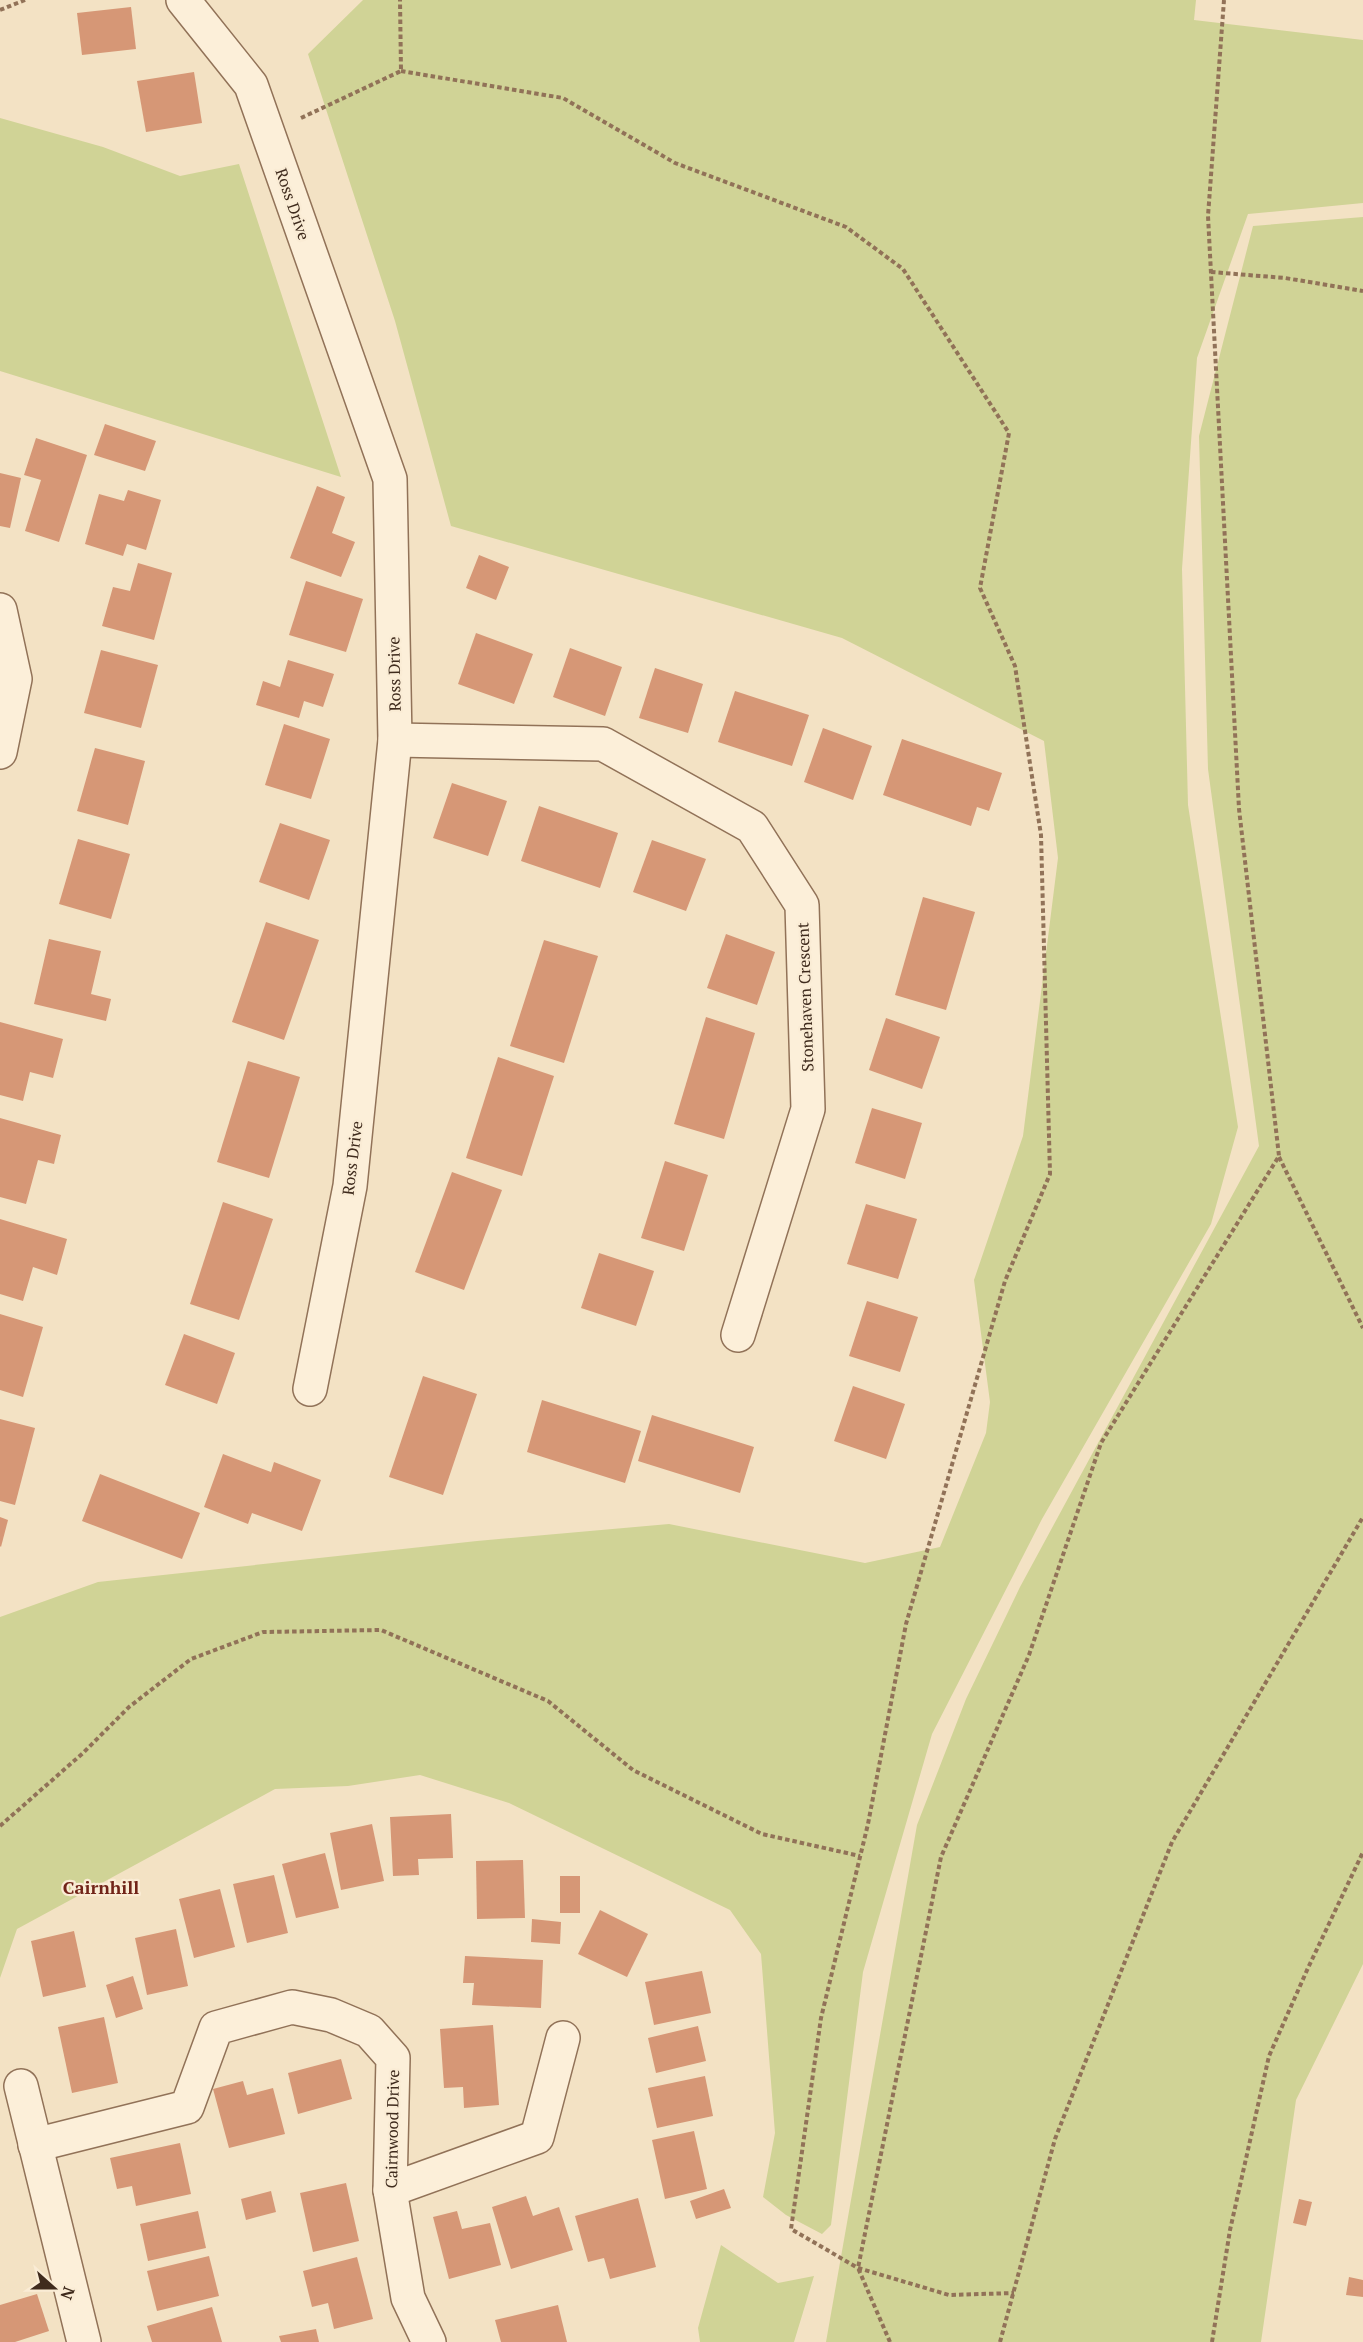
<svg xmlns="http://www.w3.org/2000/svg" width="1363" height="2342" viewBox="0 0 1363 2342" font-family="'PT Serif',serif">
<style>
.green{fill:#d0d396}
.building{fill:#d69776}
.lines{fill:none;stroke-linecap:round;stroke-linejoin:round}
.street-casing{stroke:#917258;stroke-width:36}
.path{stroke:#917258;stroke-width:4;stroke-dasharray:4.5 3;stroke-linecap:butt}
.street{stroke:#fcefd9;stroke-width:33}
.labels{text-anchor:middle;stroke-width:4.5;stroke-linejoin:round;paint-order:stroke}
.street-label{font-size:16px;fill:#3f2b1d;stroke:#faecd5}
.neighbourhood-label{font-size:18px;font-weight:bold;fill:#712418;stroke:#faecd5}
</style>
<rect width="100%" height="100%" fill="#f3e2c4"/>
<g class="green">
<path d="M363 0H1196L1194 20 1363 40V203L1248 214 1197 358 1182 569 1188 805 1238 1127 1211 1224 1042 1519 932 1734 863 1972 831 2225 822 2234 786 2215 763 2197 775 2133 761 1954 730 1910 509 1803 420 1775 348 1786 275 1789 17 1929 0 1978V1617L98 1582 477 1541 669 1524 865 1563 940 1547 986 1433 990 1402 974 1280 1023 1136 1058 858 1044 741 842 638 451 526 395 321 308 54Z"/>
<path d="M0 118 103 147 180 176 239 164 341 477 0 371Z"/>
<path d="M1363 217V1964L1296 2100 1261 2342H826L917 1825 966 1699 1020 1587 1259 1146 1208 769 1199 436 1253 226Z"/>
<path d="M721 2245 778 2283 814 2276 794 2342H700L698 2328Z"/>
</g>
<g class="building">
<path d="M131 7 136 49 82 55 77 13Z"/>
<path d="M194 72 202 123 146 132 137 81Z"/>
<path d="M105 424 156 441 145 471 94 455Z"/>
<path d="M36 438 87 455 59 542 25 531 41 480 24 475Z"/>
<path d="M0 473 21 478 10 528 0 526Z"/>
<path d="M317 486 345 497 332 533 355 542 341 577 290 558Z"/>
<path d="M128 490 161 500 146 550 127 544 123 556 85 544 99 494 124 501Z"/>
<path d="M479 555 509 567 496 600 466 588Z"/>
<path d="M138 563 172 573 154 640 102 626 113 587 130 591Z"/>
<path d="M306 581 363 599 346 652 289 635Z"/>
<path d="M476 633 533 654 514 704 458 684Z"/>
<path d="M570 648 622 667 605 716 553 697Z"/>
<path d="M101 650 158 665 141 728 84 713Z"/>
<path d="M288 660 334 674 323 707 304 701 299 718 256 705 263 681 280 687Z"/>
<path d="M655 668 703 684 688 733 639 718Z"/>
<path d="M735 691 809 715 792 766 718 742Z"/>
<path d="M284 724 330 739 311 799 265 785Z"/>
<path d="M823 728 872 746 853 800 804 782Z"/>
<path d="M902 739 1002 773 989 811 977 807 971 826 883 795Z"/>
<path d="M95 748 145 761 128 825 77 811Z"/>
<path d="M452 783 507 801 488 856 433 838Z"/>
<path d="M539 806 618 833 600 888 521 861Z"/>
<path d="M280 823 330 840 309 900 259 882Z"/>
<path d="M78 839 130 854 111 919 59 904Z"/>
<path d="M652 840 706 859 686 911 633 892Z"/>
<path d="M923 897 975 912 946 1010 895 995Z"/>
<path d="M266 922 319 940 284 1040 232 1022Z"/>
<path d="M726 934 775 952 757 1005 707 988Z"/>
<path d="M49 939 101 951 91 994 111 999 106 1021 34 1004Z"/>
<path d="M544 940 598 956 564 1063 510 1046Z"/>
<path d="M706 1017 755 1033 724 1139 674 1124Z"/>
<path d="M886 1018 940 1037 922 1089 869 1070Z"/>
<path d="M0 1022 63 1039 53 1078 30 1072 23 1101 0 1095Z"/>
<path d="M498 1057 554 1076 522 1176 466 1158Z"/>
<path d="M248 1061 300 1077 269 1178 217 1162Z"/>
<path d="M872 1108 922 1123 905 1179 855 1163Z"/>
<path d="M0 1118 61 1135 54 1164 38 1160 26 1204 0 1197Z"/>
<path d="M665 1161 708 1175 684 1251 641 1238Z"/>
<path d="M452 1172 502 1190 464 1290 415 1272Z"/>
<path d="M223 1202 273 1219 239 1320 190 1304Z"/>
<path d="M866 1204 917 1219 898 1279 847 1264Z"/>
<path d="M0 1219 67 1239 57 1275 33 1267 23 1301 0 1294Z"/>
<path d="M599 1253 654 1271 636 1326 581 1308Z"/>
<path d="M867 1301 918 1317 900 1372 849 1356Z"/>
<path d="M0 1314 43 1327 23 1397 0 1390Z"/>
<path d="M184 1334 235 1353 217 1404 165 1385Z"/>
<path d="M423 1376 477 1394 443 1495 389 1477Z"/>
<path d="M853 1386 905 1404 886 1459 834 1441Z"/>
<path d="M542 1400 641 1431 625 1483 527 1452Z"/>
<path d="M652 1415 754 1447 740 1493 638 1461Z"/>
<path d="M0 1419 35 1428 15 1505 0 1501Z"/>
<path d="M223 1454 271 1472 274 1462 321 1480 302 1531 252 1513 248 1524 204 1507Z"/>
<path d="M100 1474 200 1513 182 1559 82 1521Z"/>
<path d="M0 1517 8 1520 1 1547 0 1546Z"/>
<path d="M451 1814 453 1858 418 1859 419 1875 393 1876 390 1817Z"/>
<path d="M372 1824 384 1881 341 1890 330 1833Z"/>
<path d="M325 1853 339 1908 296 1918 282 1864Z"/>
<path d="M523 1860 525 1918 477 1919 476 1861Z"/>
<path d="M274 1875 288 1933 247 1943 233 1884Z"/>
<rect x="560" y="1876" width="20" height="37"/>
<path d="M220 1889 235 1947 194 1958 179 1899Z"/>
<path d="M600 1910 648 1934 627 1977 578 1954Z"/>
<path d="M532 1919 561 1922 560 1944 531 1942Z"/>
<path d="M176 1929 188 1986 147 1995 135 1938Z"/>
<path d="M74 1931 86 1987 43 1997 31 1941Z"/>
<path d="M465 1956 543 1960 541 2008 472 2005 474 1983H463Z"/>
<path d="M702 1971 711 2013 654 2025 645 1982Z"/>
<path d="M133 1976 143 2009 116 2018 106 1985Z"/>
<path d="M104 2017 118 2083 72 2093 58 2027Z"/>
<path d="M493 2025 499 2105 464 2108 463 2087 444 2088 440 2029Z"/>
<path d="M698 2026 706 2061 656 2073 648 2038Z"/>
<path d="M341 2059 352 2099 298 2114 288 2073Z"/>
<path d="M705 2076 713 2116 657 2128 648 2088Z"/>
<path d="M243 2081 247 2095 273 2088 285 2134 229 2148 213 2089Z"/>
<path d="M694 2131 707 2189 665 2199 652 2140Z"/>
<path d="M180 2143 191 2194 136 2206 132 2186 117 2189 110 2158Z"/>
<path d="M346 2183 359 2241 313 2252 300 2193Z"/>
<path d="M724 2189 731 2208 696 2219 690 2201Z"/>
<path d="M271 2191 276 2212 246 2220 241 2199Z"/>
<path d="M526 2196 533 2216 559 2207 573 2250 511 2269 492 2207Z"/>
<path d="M638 2198 656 2267 610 2279 604 2258 588 2262 575 2216Z"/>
<path d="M1299 2199 1312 2202 1306 2226 1293 2223Z"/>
<path d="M198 2211 206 2248 148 2261 140 2224Z"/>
<path d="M457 2211 462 2229 490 2223 501 2265 449 2279 433 2217Z"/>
<path d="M209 2256 219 2296 157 2311 147 2271Z"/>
<path d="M357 2257 373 2319 334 2329 328 2303 312 2307 303 2271Z"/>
<path d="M1349 2277 1363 2280V2297L1346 2295Z"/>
<path d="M37 2294 49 2331 15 2342H0V2305Z"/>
<path d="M558 2305 567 2342H501L495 2320Z"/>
<path d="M212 2307 222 2342H152L147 2326Z"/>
<path d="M316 2329 319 2342H281L279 2336Z"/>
</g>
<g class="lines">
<g class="street-casing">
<g id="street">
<path d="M183 0 251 85 390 479 395 740 350 1186 310 1389"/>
<path d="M0 610 15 679 0 752"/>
<path d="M395 740 603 744 752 827 802 905 808 1109 738 1335"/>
<path d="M21 2086 84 2342"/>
<path d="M35 2145 187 2107 216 2028 292 2007 331 2015 369 2031 393 2058 390 2190 408 2298 429 2342"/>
<path d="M390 2190 537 2137 563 2038"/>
</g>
</g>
<g class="path">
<path d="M0 10 25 0"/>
<path d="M401 71 563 98 675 163 846 227 903 269 1009 433 980 588 1015 666 1041 835 1050 1174 1005 1281 906 1624 868 1824 821 2018 791 2229 858 2268 949 2295 1014 2293"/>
<path d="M301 118 401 71 400 0"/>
<path d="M1211 272 1285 278 1363 291"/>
<path d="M1279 1157 1363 1328"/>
<path d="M0 1826 83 1753 129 1707 191 1659 263 1632 381 1630 548 1701 633 1770 762 1834 860 1856"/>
<path d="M890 2342 858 2268 941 1857 1029 1655 1101 1443 1279 1156 1239 809 1208 216 1224 0"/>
<path d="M1000 2342 1055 2139 1172 1842 1363 1517"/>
<path d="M1212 2342 1230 2230 1269 2056 1308 1968 1363 1852"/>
</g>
<use href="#street" class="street"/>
</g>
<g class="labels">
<g class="street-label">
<text transform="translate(293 204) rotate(71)" y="6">Ross Drive</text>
<text transform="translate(394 674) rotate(-91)" y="6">Ross Drive</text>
<text transform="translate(805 997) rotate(-92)" y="6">Stonehaven Crescent</text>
<text transform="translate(352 1158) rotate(-83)" y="6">Ross Drive</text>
<text transform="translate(392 2129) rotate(-89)" y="6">Cairnwood Drive</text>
</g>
<g class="neighbourhood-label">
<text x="101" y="1894">Cairnhill</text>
</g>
</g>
<g transform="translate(54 2288) rotate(111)" stroke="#faecd5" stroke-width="4.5" paint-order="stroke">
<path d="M0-4.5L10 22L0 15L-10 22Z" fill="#3f2b1d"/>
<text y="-9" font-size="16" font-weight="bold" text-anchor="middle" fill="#3f2b1d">N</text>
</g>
</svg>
